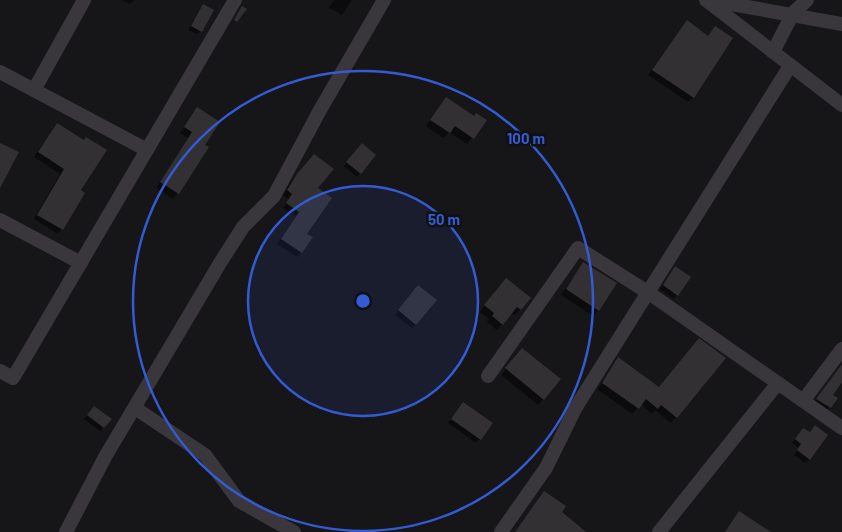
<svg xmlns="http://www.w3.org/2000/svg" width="842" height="532" viewBox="0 0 842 532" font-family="Barlow,sans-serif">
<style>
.shadow{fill:#0007}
.building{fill:#323033}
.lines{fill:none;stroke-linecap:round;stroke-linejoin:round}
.street{stroke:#39363c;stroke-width:14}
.ring{fill:none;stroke:#335bd3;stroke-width:2.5}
.centre{fill:#335bd3;stroke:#111012;stroke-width:2.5}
.ring-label{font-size:15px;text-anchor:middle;font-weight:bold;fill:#335bd3;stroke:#111012;stroke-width:5;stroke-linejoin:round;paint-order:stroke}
</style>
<rect width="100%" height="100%" fill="#161517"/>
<g class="shadow">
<path d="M122 0H134L130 4Z"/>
<path d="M334 0H352L342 15 329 8Z"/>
<path d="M203 6 201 31 197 34 188 30Z"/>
<path d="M687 22 707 37 715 28 693 97 688 102 648 75Z"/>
<path d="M446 99 473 117 485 120 467 144 449 132 443 138 426 126Z"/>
<path d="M197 109 204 145 207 147 173 199 156 188 188 138 180 133Z"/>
<path d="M57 124 79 191 62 229 58 234 34 219 60 174 34 157Z"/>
<path d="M358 148 360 173 357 177 344 166Z"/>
<path d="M310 160 316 189 301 252 297 257 277 244 296 217 283 208 289 199 283 195 292 180Z"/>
<path d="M583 263 598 310 593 316 561 295Z"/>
<path d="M675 267 677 295 674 299 660 289Z"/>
<path d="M500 285 520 309 515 315 512 313 497 330 487 322 489 319 480 312Z"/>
<path d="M415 290 416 324 412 328 395 315Z"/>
<path d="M517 355 543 399 538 405 501 375Z"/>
<path d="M724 358 671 423 655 410 652 414 641 404 632 414 597 389 618 359 659 388Z"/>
<path d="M842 366V380L831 395 836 399 826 411 813 403Z"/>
<path d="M463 404 480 439 476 443 448 423Z"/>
<path d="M91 411 103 427 100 431 84 419Z"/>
<path d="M803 429 809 459 805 463 794 455 799 448 792 443Z"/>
</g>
<g class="building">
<path d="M203 4 214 10 202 32 191 26Z"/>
<path d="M242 6 247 9 237 22 234 20Z"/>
<path d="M687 20 708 36 715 26 733 38 694 98 652 70Z"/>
<path d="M446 97 474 116 476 113 487 120 474 139 455 126 450 133 430 120Z"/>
<path d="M197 107 220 122 205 145 209 147 179 194 160 182 192 132 184 127Z"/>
<path d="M57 123 84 140 86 137 107 150 81 190 85 193 63 230 37 215 64 169 38 152Z"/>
<path d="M0 143 19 152 0 188Z"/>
<path d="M362 143 376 155 361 174 346 162Z"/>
<path d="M314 154 334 169 318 188 332 198 307 234 313 237 302 253 281 239 299 212 286 203 292 194 287 190 297 174Z"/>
<path d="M583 262 617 283 599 311 566 289Z"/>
<path d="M675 266 691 277 678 296 663 285Z"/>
<path d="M506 278 531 298 521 310 517 307 503 325 492 316 494 313 484 305Z"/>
<path d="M418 285 437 300 416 325 398 310Z"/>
<path d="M699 338 726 358 677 418 661 405 658 409 646 399 639 409 602 383 618 357 659 387Z"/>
<path d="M522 348 561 379 544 400 505 368Z"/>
<path d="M842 364V382L833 395 838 398 831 408 816 399Z"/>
<path d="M463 402 493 423 481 440 451 419Z"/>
<path d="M94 406 112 419 104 428 87 415Z"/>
<path d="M815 425 828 435 810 460 797 450 801 444 795 439 803 428 810 432Z"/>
<path d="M544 491 566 506 562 512 586 532H515Z"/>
<path d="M739 511 771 532H725Z"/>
</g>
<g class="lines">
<g class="street">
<path d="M706 0 842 105"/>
<path d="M709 0 842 24"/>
<path d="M773 52 793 13 807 0"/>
<path d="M0 72 147 150"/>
<path d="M34 90 84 0"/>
<path d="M0 220 81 263"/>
<path d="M0 371 13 378 235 0"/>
<path d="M488 376 578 248 649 293 842 428"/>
<path d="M803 401 842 349"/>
<path d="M135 408 205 455 239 501 294 532"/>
<path d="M66 532 105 457 220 263 243 227 274 196 320 110 384 0"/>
<path d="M501 532 546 468 576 407 790 66"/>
<path d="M659 532 778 383"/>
</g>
</g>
<circle cx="363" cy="301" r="115" fill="#335bd3" fill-opacity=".12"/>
<g class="ring">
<circle cx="363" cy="301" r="115"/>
<circle cx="363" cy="301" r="230"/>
</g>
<circle cx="363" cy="301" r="8" class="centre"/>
<g class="ring-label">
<text x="526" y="144">100 m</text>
<text x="444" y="225">50 m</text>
</g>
</svg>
